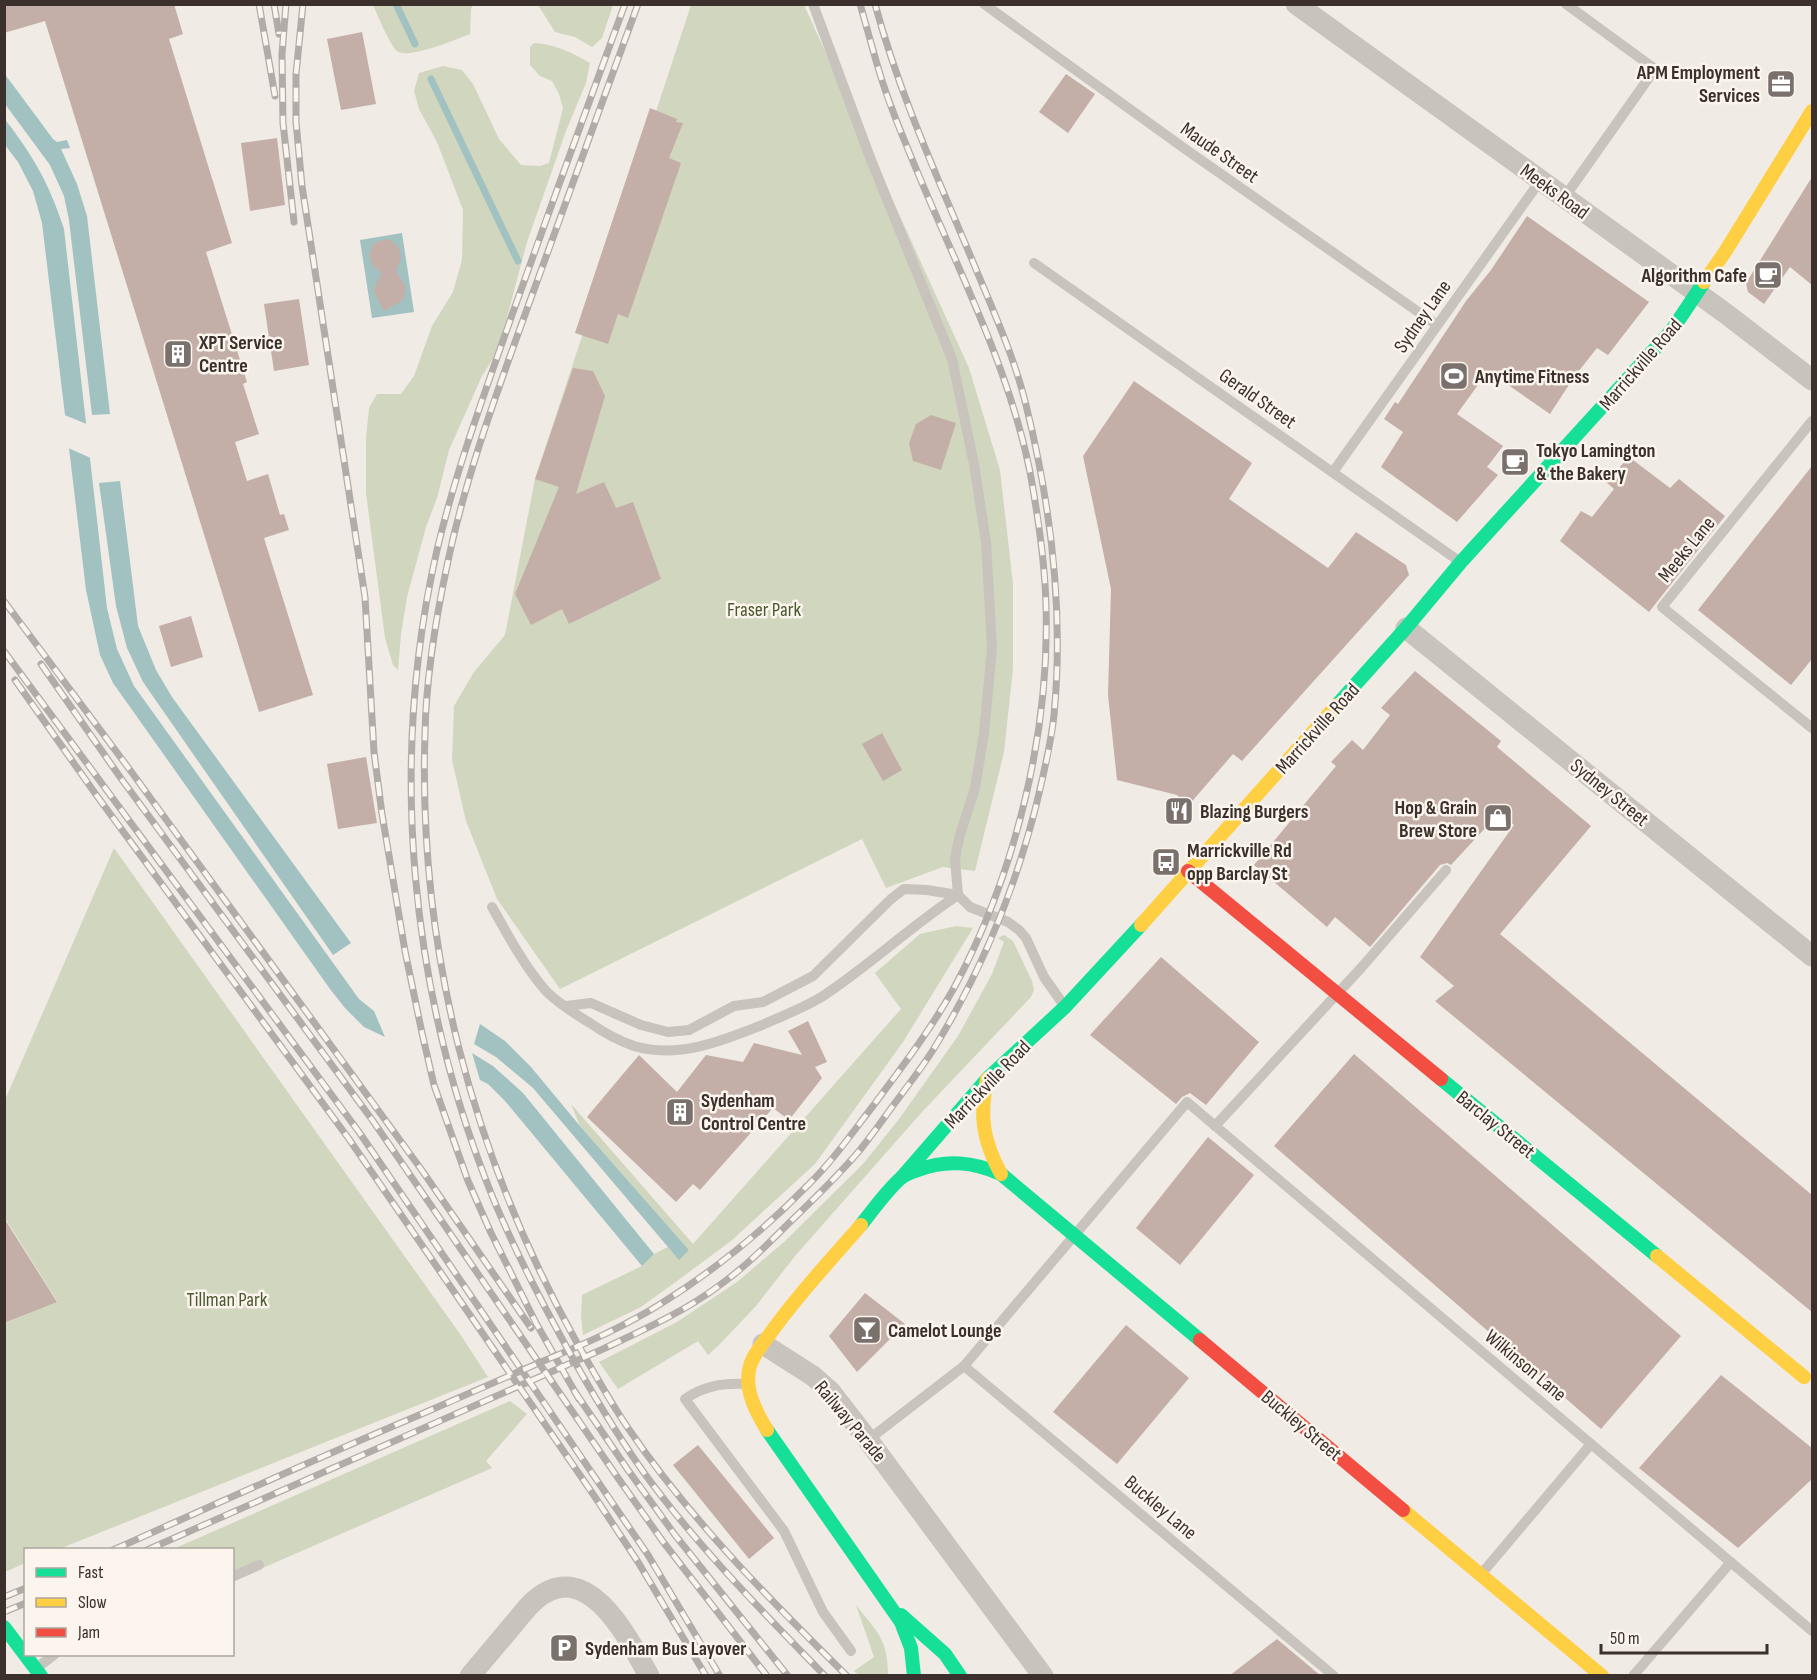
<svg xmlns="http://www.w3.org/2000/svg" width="1817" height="1680" viewBox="0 0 1817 1680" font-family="'Sofia Sans Condensed',sans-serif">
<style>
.green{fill:#d1d6bf}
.water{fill:#a1c2c1}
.pier{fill:#f0ebe5}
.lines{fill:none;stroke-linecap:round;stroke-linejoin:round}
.stream{stroke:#a1c2c1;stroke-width:7}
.building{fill:#c3afa7}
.lane{stroke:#c9c3be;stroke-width:10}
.street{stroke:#c9c3be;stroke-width:21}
.fast{stroke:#16e098;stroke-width:14}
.slow{stroke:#ffcf43;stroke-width:14}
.jam{stroke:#f24e42;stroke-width:14}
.rail-casing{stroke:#b1aca8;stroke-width:7}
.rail{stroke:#fbf5ee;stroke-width:4.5;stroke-dasharray:14;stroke-linecap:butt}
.labels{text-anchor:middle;stroke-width:5;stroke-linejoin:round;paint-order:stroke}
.poi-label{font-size:20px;font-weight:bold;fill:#3b302b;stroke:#fbf5ee;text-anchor:start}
.street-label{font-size:20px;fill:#3b302b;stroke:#fbf5ee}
.park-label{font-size:20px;fill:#4a5a2e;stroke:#fbf5ee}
</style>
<rect width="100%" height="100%" fill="#f0ebe5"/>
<g class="green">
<path d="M373 5H473L471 9 470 34C457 39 408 60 397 51 389 43 378 16 373 5Z"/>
<path d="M538 5V4L613 5 602 38 592 47 575 37 555 32Z"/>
<path d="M691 5H804L969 368 1000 470 1013 584V669L1004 752 975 871 943 867 886 888 862 839 560 989 497 899 466 821 452 760 454 706 474 672 505 635 535 479Z"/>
<path d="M534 43C556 44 572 53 590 63L586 83 566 131 527 242 506 321 494 357 482 376 449 450 437 498 426 527 407 597 401 634 398 670 393 665 385 638 366 493V438L369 408 377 394H401L414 376 432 326 453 292 462 260 463 210 437 142 419 109 414 91 419 73 443 66 462 70 473 84 499 139 521 165 540 166 549 163 563 108 559 94 552 81 540 76 530 65V47Z"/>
<path d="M114 848 460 1334 488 1377 59 1549 26 1550 25 1563 5 1572V1323L57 1301 5 1218V1100Z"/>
<path d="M956 926 973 928 903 1042 815 1164 731 1241 677 1281 641 1307 583 1335 581 1317 582 1295 642 1266 654 1254 668 1247 679 1259 689 1250 580 1126 571 1104 693 1244 901 1009 875 973 920 934Z"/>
<path d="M1004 935 1013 941 1032 981 1034 990 1031 997 922 1112 795 1256 756 1306 720 1344 708 1355 698 1341 618 1389 599 1362 677 1322 737 1282 784 1242 863 1164 899 1119 958 1036 992 974 1004 942 998 938Z"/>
<path d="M510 1401 527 1414 486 1461 492 1468 233 1581 232 1550H171Z"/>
<path d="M856 1605C877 1632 888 1639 888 1675H859L854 1671 874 1657Z"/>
</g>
<g class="water">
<path d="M4 73 53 139 57 142 67 140 70 148 61 149 77 184 87 216 110 414 92 415 69 220 64 196 50 165 5 104Z"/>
<path d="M4 118C34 157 49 183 64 229L107 608 117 649 134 686 359 999 374 1011 385 1037 364 1027 345 1008 330 989 113 683 100 655 86 590 42 223 33 191 18 162 5 145Z"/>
<path d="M402 233 414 312 372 318 360 240Z"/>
<path d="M120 481 138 626 156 670 172 697 351 943 333 955 143 682 127 648 116 606 99 483Z"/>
<path d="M480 1024 505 1041 531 1067 580 1126 689 1250 679 1260 533 1088 496 1057 474 1044Z"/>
<path d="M472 1053 493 1066 523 1093 654 1254 642 1266 505 1101 488 1084 480 1080Z"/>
</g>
<path class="pier" d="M62 414 89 425 93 459 66 447Z"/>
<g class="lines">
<g class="stream">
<path d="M396 4 415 44"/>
<path d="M431 79 518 261"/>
</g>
</g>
<g class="building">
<path d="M4 4H174L183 34 169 39 232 243 206 252 247 382 243 384 259 434 235 442 247 481 268 474 280 515 284 514 289 530 264 538 313 695 259 712 45 21 4 33Z"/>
<path d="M362 32 376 104 341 110 327 39Z"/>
<path d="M1066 74 1095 94 1068 133 1039 112Z"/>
<path d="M650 108 677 119 676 122 683 123 669 158 681 163 628 318 618 314 608 344 575 333Z"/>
<path d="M277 138 285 205 250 211 241 143Z"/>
<path d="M1812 177V285L1790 267 1764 304 1748 292 1746 283Z"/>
<path d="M1527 216 1649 302 1608 355 1597 348 1574 377 1550 414 1488 371 1457 414 1503 446 1487 467 1498 475 1457 522 1381 467 1403 432 1384 419 1395 402 1398 404 1466 301 1491 270Z"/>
<path d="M386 239 391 240 399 248 401 259 396 271 406 287 404 298 400 302 384 311 375 294 374 289 381 273 372 265 369 255 372 246 376 242Z"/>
<path d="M299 299 309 365 274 371 264 304Z"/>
<path d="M573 368 593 371 605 396 576 494 604 482 616 508 633 502 661 579 569 624 562 609 531 625 515 594 559 487 535 479Z"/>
<path d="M1134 381 1252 463 1229 499 1328 568 1356 532 1406 565 1409 575 1242 761 1233 754 1188 806 1177 795 1117 780 1108 695 1111 589 1083 456Z"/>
<path d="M931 415 956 423 941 470 913 461 909 443 916 424Z"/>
<path d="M1629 457 1670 488 1679 479 1725 516 1649 612 1560 541 1581 511 1592 517 1614 489 1606 482Z"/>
<path d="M1812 466V659L1791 685 1698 610Z"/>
<path d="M191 616 203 657 171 667 159 626Z"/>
<path d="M1415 671 1501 741 1497 747 1591 826 1500 934 1812 1195V1312L1435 1001 1454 986 1420 957 1514 825 1499 813 1451 865 1447 863 1440 865 1370 947 1335 917 1327 927 1254 865 1336 766 1331 762 1352 740 1363 750 1390 715 1381 708Z"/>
<path d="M882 733 902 770 883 781 862 744Z"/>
<path d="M366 757 377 823 338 829 327 764Z"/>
<path d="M1161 957 1259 1042 1206 1105 1190 1093 1182 1097 1176 1104 1090 1035Z"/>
<path d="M808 1021 827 1062 815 1067 822 1078 789 1120 773 1108 700 1190 693 1184 676 1202 587 1117 639 1055 677 1092 706 1055 743 1062 754 1043 802 1055 788 1031Z"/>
<path d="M1354 1054 1681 1336 1601 1429 1274 1146Z"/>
<path d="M1208 1137 1254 1175 1180 1265 1136 1228Z"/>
<path d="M4 1218 57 1302 4 1323Z"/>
<path d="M865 1293 905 1324 857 1372 829 1336Z"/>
<path d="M1126 1325 1189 1378 1117 1464 1053 1412Z"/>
<path d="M1721 1375 1812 1448V1479L1738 1548 1639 1468Z"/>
<path d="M698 1445 774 1538 749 1559 673 1465Z"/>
<path d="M1277 1639 1321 1676H1229Z"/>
</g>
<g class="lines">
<g class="lane">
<path d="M984 4 1188 151 1437 325"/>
<path d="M1564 198 1655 69 1566 4"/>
<path d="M1034 263 1459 561"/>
<path d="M1812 421 1662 607 1812 728"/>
<path d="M1333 472 1540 181"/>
<path d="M492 907C508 935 524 966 546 991 558 1003 575 1014 590 1023 603 1032 619 1041 634 1046 678 1059 722 1041 762 1025 782 1016 804 1008 823 996 870 965 911 926 958 895L970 907 1008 922 1019 930 1026 938 1044 977 1063 1004"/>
<path d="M566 1006 591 1003 641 1025 668 1032 689 1030 734 1006 763 1002 813 976 891 899 904 889 927 890 958 895 955 859 959 838 975 788 984 733 992 648 986 542 974 464 952 359 871 160 813 4"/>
<path d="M1215 1126 1361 968 1446 870"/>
<path d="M964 1366 1334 1676"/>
<path d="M745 1384C722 1383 703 1386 685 1399L784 1531 823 1612 851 1651"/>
<path d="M868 1440 964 1366 1187 1102 1812 1631"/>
<path d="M1483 1572 1591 1444"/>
<path d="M232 1577 259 1565"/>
<path d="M38 1667 55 1654"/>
<path d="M1633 1676 1731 1562"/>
</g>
<g class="street">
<path d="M1296 4 1725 313 1812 380"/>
<path d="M1406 628 1812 956"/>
<path d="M763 1344 813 1376 830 1391 868 1440 1043 1676"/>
<path d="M470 1676C484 1659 498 1643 512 1626 519 1618 526 1608 534 1601 586 1554 628 1637 649 1676"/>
</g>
<g class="fast">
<path d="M1337 705 1406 628 1461 562 1672 330 1704 282"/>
<path d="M1441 1079 1657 1256"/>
<path d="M902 1177 987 1079 1065 1007 1141 925"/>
<path d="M861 1225C872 1211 888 1189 901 1178 906 1174 913 1172 918 1170 947 1159 973 1162 1001 1174L1200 1340"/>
<path d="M767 1430 901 1622 911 1648 914 1676"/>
<path d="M901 1615 945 1654 960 1676"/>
<path d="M4 1627 41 1676"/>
</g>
<g class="slow">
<path d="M1704 282 1725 252 1812 111"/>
<path d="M1141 925 1337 705"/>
<path d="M987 1079C979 1116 983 1141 1001 1174"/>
<path d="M1657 1256 1804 1377"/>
<path d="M767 1430C756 1412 745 1391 749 1370 751 1358 760 1347 767 1338 795 1298 829 1262 861 1225"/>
<path d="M1403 1510 1602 1676"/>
</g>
<g class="jam">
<path d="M1188 871 1441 1079"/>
<path d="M1200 1340 1403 1510"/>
</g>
<g class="rail-casing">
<g id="rail">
<path d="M259 4 275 96"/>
<path d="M274 4 279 34"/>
<path d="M286 4 282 54 283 123 294 222"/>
<path d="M303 4 296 74V122L302 186 365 597 374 752 382 814 405 951 422 1033 434 1085 468 1181 491 1233 536 1323 579 1399"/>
<path d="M625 4C587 108 549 211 512 315 485 392 456 470 437 550 388 764 410 994 493 1198 514 1249 539 1297 566 1346 589 1388 614 1430 642 1470 696 1545 761 1610 825 1676"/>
<path d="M638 4C602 102 567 200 531 298 500 384 467 471 448 561 436 617 426 676 425 734 418 949 472 1154 576 1341 593 1371 609 1400 628 1428 690 1519 769 1599 847 1676"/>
<path d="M4 601 130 770 421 1169 531 1328"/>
<path d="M4 651 359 1132 648 1555 720 1676"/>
<path d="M41 664 120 777 373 1121 618 1478 664 1543 767 1676"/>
<path d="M15 680 97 796 349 1139 595 1497 638 1562 706 1676"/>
<path d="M575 1392 628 1470 675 1535 788 1676"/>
<path d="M113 1550C214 1505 315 1459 417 1416 459 1398 500 1380 541 1362 582 1345 624 1327 662 1303 715 1270 764 1230 807 1186 832 1162 852 1133 873 1106 902 1067 932 1028 955 986 1015 874 1050 733 1046 606 1045 562 1038 516 1030 472 1009 367 958 270 917 171 904 140 890 107 880 74 873 51 867 28 860 4"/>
<path d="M147 1550 603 1349C643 1330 684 1312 720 1285 745 1267 767 1245 789 1223 813 1200 838 1176 860 1150 871 1136 882 1121 892 1107 906 1088 921 1069 933 1050 980 974 1014 893 1036 806 1043 776 1051 745 1054 715 1064 611 1051 506 1026 405 1015 360 996 317 978 274 941 185 900 97 875 4"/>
<path d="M4 1597 26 1588"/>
<path d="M4 1612 26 1603"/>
</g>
</g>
<use href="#rail" class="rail"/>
</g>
<defs>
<g id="office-square" transform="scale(1.5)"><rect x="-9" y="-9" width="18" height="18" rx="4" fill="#7a716c" stroke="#fbf5ee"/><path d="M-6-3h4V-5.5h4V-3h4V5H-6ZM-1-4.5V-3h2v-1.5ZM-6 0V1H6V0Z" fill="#fff"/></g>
<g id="cafe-square" transform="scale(1.5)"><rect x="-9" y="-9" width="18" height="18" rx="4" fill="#7a716c" stroke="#fbf5ee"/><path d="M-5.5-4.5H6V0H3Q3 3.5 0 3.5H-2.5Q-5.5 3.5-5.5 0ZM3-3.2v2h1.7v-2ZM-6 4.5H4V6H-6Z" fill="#fff"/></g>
<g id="building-square" transform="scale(1.5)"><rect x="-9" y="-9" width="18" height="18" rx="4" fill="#7a716c" stroke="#fbf5ee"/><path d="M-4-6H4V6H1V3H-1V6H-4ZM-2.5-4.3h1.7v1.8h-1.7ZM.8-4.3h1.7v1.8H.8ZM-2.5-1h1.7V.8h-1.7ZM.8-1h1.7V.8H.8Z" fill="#fff"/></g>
<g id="stadium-square" transform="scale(1.5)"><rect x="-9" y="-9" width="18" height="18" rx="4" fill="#7a716c" stroke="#fbf5ee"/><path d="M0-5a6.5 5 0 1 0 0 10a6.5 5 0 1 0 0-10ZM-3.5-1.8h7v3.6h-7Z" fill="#fff"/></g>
<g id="restaurant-square" transform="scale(1.5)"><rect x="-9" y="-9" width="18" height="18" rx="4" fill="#7a716c" stroke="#fbf5ee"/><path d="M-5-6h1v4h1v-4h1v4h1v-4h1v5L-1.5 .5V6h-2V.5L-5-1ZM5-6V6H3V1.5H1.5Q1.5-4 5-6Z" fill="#fff"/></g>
<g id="shop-square" transform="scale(1.5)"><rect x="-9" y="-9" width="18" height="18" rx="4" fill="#7a716c" stroke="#fbf5ee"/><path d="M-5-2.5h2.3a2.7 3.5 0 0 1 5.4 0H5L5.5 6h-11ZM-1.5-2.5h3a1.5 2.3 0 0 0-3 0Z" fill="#fff"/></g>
<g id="bus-square" transform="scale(1.5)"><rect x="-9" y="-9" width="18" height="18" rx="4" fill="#7a716c" stroke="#fbf5ee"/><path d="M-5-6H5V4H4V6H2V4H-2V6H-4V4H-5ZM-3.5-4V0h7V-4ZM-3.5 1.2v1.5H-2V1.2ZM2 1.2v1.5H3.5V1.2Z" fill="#fff"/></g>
<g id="bar-square" transform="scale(1.5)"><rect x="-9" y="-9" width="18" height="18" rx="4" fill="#7a716c" stroke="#fbf5ee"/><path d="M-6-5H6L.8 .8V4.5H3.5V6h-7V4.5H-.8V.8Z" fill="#fff"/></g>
<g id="parking-square" transform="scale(1.5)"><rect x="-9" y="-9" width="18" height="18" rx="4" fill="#7a716c" stroke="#fbf5ee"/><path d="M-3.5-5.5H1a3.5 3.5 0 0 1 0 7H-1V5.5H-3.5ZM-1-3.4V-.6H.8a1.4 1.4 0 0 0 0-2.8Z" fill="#fff"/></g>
</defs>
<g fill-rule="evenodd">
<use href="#office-square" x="1781" y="84"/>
<use href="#cafe-square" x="1768" y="275"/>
<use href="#building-square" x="178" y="354"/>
<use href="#stadium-square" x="1454" y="376"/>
<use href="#cafe-square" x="1515" y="462"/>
<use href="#restaurant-square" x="1179" y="811"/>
<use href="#shop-square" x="1498" y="818"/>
<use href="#bus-square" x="1166" y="862"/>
<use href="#building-square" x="680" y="1112"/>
<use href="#bar-square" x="867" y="1330"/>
<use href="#parking-square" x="564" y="1648"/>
</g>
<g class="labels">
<g class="poi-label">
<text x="1760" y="79" text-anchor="end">APM Employment<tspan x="1760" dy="23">Services</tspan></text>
<text x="1747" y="282" text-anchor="end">Algorithm Cafe</text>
<text x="199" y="349">XPT Service<tspan x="199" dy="23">Centre</tspan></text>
<text x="1475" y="383">Anytime Fitness</text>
<text x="1536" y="457">Tokyo Lamington<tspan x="1536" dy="23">&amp; the Bakery</tspan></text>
<text x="1477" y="814" text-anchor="end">Hop &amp; Grain<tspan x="1477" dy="23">Brew Store</tspan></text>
<text x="1200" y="818">Blazing Burgers</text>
<text x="1187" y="857">Marrickville Rd<tspan x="1187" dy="23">opp Barclay St</tspan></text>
<text x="701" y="1107">Sydenham<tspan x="701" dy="23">Control Centre</tspan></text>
<text x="888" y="1337">Camelot Lounge</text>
<text x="585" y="1655">Sydenham Bus Layover</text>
</g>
<g class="street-label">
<text transform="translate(1220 152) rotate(35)" y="7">Maude Street</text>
<text transform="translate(1555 191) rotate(36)" y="7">Meeks Road</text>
<text transform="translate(1422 316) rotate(-55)" y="7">Sydney Lane</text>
<text transform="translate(1640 364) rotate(-49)" y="7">Marrickville Road</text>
<text transform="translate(1258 398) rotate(35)" y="7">Gerald Street</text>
<text transform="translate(1686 549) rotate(-51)" y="7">Meeks Lane</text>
<text transform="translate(1317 728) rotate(-48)" y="7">Marrickville Road</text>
<text transform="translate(1610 792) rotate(39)" y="7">Sydney Street</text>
<text transform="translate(987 1084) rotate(-46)" y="7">Marrickville Road</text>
<text transform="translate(1496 1124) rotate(39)" y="7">Barclay Street</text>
<text transform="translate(1526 1365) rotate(40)" y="7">Wilkinson Lane</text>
<text transform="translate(851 1421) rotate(50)" y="7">Railway Parade</text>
<text transform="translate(1302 1425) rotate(40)" y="7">Buckley Street</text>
<text transform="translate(1161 1507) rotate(40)" y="7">Buckley Lane</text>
</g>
<g class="park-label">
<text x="764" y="616">Fraser Park</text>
<text x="227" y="1306">Tillman Park</text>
</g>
</g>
<rect width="1817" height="1680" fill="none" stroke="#3b302b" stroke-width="12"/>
<rect x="24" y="1548" width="210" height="108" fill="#fbf5ee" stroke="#aea6a0" stroke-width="1.5"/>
<rect x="36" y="1568" width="30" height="9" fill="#16e098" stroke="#aea6a0" stroke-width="1.5"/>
<text x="78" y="1578" font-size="18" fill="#3b302b">Fast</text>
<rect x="36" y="1598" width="30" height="9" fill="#ffcf43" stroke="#aea6a0" stroke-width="1.5"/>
<text x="78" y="1608" font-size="18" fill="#3b302b">Slow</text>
<rect x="36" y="1628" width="30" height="9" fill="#f24e42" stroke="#aea6a0" stroke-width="1.5"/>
<text x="78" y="1638" font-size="18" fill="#3b302b">Jam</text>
<path d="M1601 1644v9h166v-9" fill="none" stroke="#3b302b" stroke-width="3"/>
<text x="1610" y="1644" font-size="18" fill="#3b302b" stroke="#fbf5ee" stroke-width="4.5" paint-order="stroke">50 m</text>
</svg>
